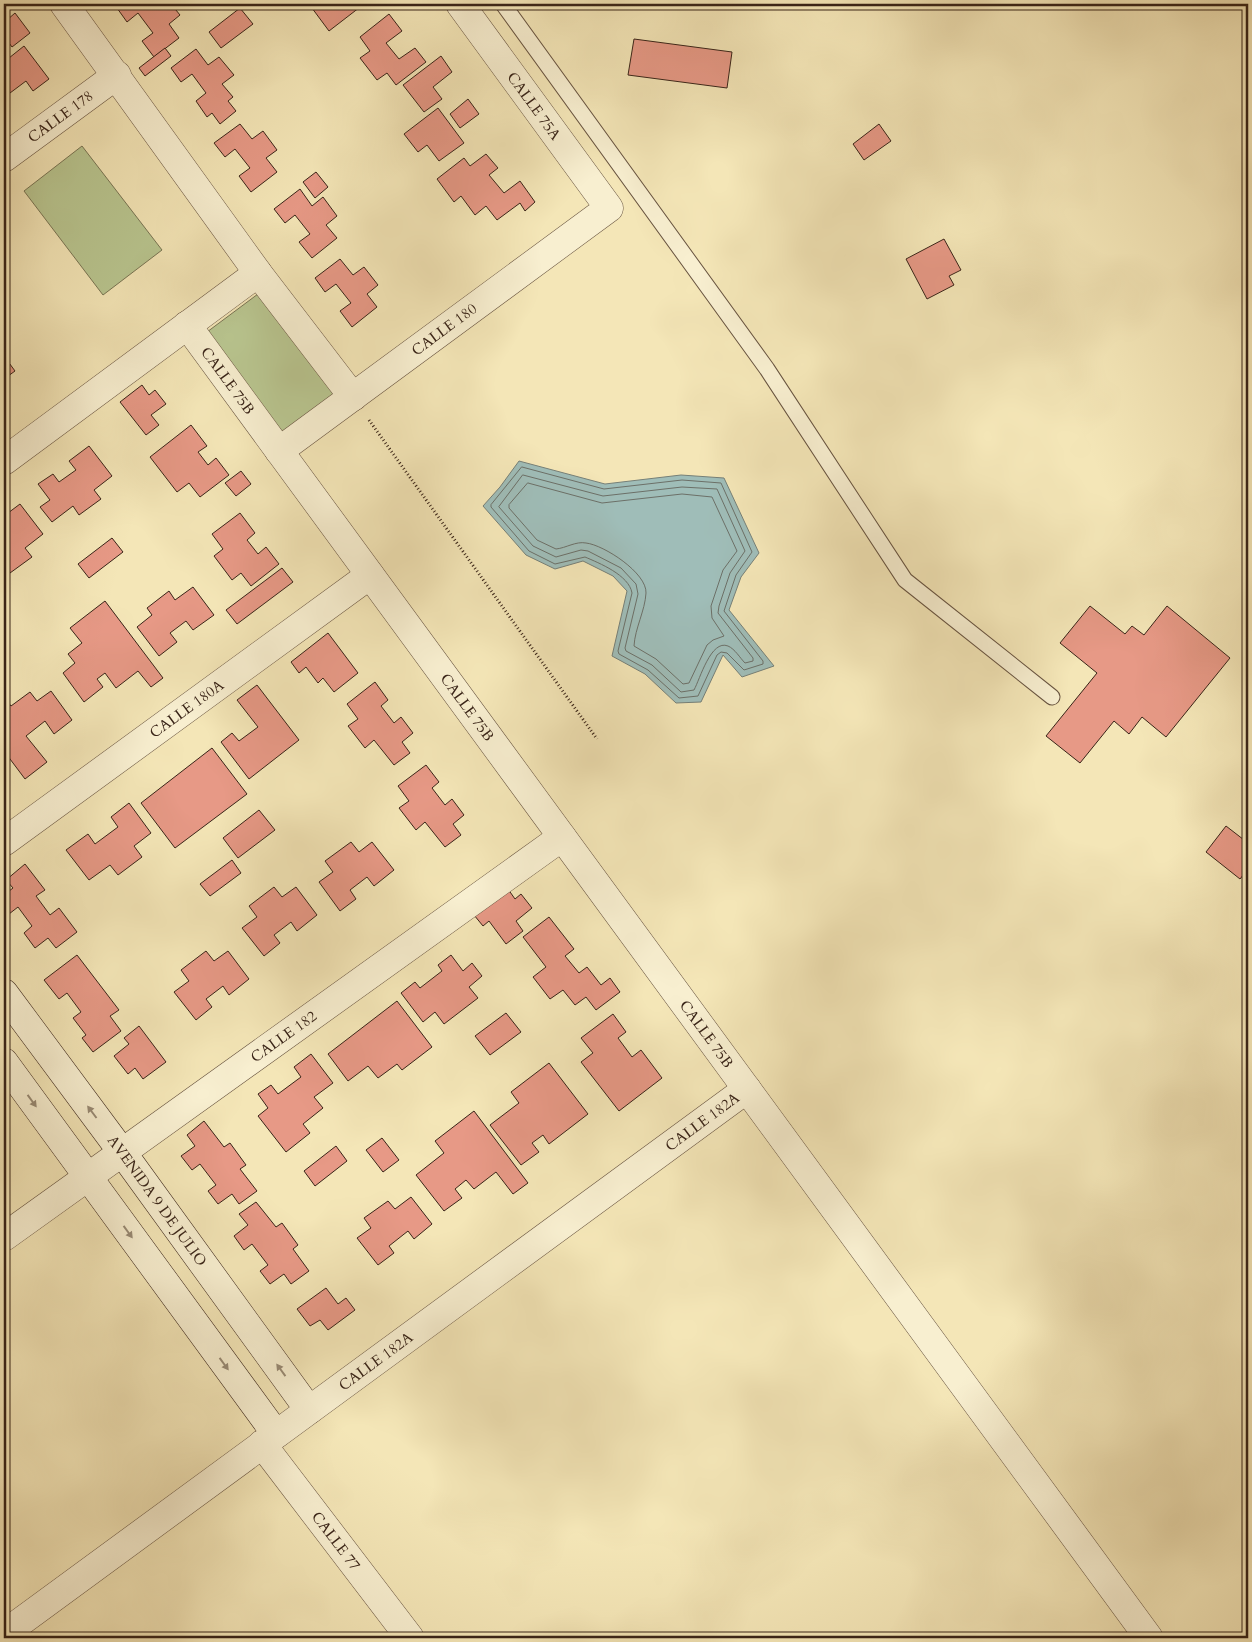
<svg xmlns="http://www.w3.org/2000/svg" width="1252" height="1642" viewBox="0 0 1252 1642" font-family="Cardo,serif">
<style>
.green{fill:#b9c690;stroke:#797554}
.water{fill:#9fbdb8;stroke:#768078}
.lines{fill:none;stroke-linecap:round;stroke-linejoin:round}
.shore{stroke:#6c7068;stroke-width:1}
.building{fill:#e79986;stroke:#392418}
.lane-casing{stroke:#685440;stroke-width:17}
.street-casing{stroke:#685440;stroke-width:29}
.secondary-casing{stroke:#392418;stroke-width:29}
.path{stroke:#392418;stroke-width:3;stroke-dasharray:1 2.5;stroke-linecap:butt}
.lane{stroke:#f8efd0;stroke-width:15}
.street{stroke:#f8efd0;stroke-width:28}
.secondary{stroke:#f8efd0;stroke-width:28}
.oneway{fill:#988a74}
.labels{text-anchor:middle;stroke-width:4;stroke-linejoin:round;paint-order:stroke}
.street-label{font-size:15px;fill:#392418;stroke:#f8efd0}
</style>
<rect width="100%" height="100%" fill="#f4e6b7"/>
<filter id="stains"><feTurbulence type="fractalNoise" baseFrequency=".004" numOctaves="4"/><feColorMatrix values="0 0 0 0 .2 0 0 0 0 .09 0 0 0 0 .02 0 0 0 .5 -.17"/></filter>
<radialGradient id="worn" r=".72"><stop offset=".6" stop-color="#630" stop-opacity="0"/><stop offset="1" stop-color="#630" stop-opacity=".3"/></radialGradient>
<g class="green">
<path d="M82 146 162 250 103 295 24 191Z"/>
<path d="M262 291 337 393 282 434 207 332Z"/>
</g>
<path class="water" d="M519 461 605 484 681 475 724 478 759 553 741 577 729 610 774 666 742 677 723 655 701 702 676 703 645 674 612 656 627 591 613 576 583 561 555 569 526 555 483 506 500 487Z"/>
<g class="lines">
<g class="shore">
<path d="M522 467 604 489 682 480 721 483 752 552 736 575 724 611 763 661V664L744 670 727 653 721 652 717 655 698 696 679 698 648 670 619 654 618 651 632 593C629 575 599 563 585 557L555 564 529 551 491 507V505Z"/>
<path d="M523 475 603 496 682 487 717 489 745 551 730 573 719 606 718 613 753 658V661L745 663C740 658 735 649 728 646 711 639 700 679 694 690L681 692 652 665 626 651 625 648 638 594 636 584 621 568 588 551 581 550 556 557 533 546 499 507Z"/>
<path d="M528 483 602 503 682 494 712 497 737 551 723 570 711 606 712 618 724 636 713 640 707 645 689 683 683 684 656 659 634 646C635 628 645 611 646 593 647 573 604 545 586 543 576 541 566 548 556 549L537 540 509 508V505Z"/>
</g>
</g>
<g class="building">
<path d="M123 4H171L180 15 169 24 179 38 154 57 142 41 153 33 138 13 127 22 117 8Z"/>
<path d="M309 4H364L329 31Z"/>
<path d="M240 8 253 24 221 48 209 32Z"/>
<path d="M15 13 30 33 12 47 6 39 4 41V15L7 20Z"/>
<path d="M389 14 402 31 386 43 399 59 415 48 426 62 396 85 387 73 377 80 360 58 370 51 360 37Z"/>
<path d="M634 39 732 52 727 88 628 75Z"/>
<path d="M24 46 49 79 33 91 26 81 6 96 4 93V62Z"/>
<path d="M165 48 171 56 145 76 139 68Z"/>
<path d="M196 49 208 65 219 57 234 75 222 84 233 97 228 101 236 111 220 124 212 113 207 117 196 101 206 93 192 74 181 82 171 68Z"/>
<path d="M441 56 452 72 433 87 442 99 424 112 403 85Z"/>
<path d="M468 99 479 114 460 128 450 114Z"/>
<path d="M438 108 464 143 439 161 427 145 418 152 404 134Z"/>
<path d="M240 124 252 139 263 131 277 150 266 158 277 172 251 192 239 176 250 168 235 149 225 157 214 143Z"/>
<path d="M879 124 891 141 864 160 853 144Z"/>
<path d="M486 154 498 168 489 175 504 193 520 181 535 202 525 211 520 203 497 220 486 206 475 215 461 196 454 202 437 179 464 158 470 166Z"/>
<path d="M316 172 328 187 315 198 303 182Z"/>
<path d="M300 189 312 206 323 197 337 216 326 225 337 238 312 258 299 242 310 234 295 215 285 223 274 209Z"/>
<path d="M944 239 961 270 949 276 954 285 927 299 906 259Z"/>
<path d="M340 259 353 275 364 267 378 285 367 294 377 307 352 327 340 311 351 303 336 284 325 292 315 278Z"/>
<path d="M4 356 15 371 4 379Z"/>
<path d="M142 385 149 395 155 390 166 404 151 415 159 425 146 435 120 402Z"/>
<path d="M191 425 207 446 198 452 208 465 216 458 229 475 200 497 189 483 177 492 150 457Z"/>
<path d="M89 446 112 476 94 490 101 499 79 515 73 506 52 522 40 507 50 500 38 484 53 474 59 482 76 470 69 461Z"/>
<path d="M241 471 251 484 236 496 225 483Z"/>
<path d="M20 504 43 534 25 548 32 557 10 573 4 566V530L6 528 4 525V516Z"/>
<path d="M240 513 255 533 247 540 258 554 266 547 279 564 251 586 241 573 232 580 214 556 223 549 212 534Z"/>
<path d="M112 538 123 552 89 578 78 564Z"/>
<path d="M282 568 293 582 237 624 226 610Z"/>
<path d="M193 587 214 615 193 630 186 621 170 633 177 642 159 656 137 627 152 615 147 608 169 591 175 600Z"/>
<path d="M105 601 163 678 151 687 138 671 116 688 105 673 97 679 103 687 84 702 63 673 75 663 68 654 82 643 70 628Z"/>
<path d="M1090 606 1125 634 1132 626 1144 635 1167 606 1230 658 1166 737 1142 717 1129 734 1114 721 1080 763 1046 736 1097 673 1060 643Z"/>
<path d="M328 633 358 673 334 692 323 678 318 683 306 667 299 673 291 662Z"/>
<path d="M375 682 388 700 381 706 394 723 401 717 413 733 402 742 410 753 394 765 374 740 365 748 348 726 358 719 347 704Z"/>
<path d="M257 685 299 740 249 779 221 742 232 733 239 741 258 727 237 700Z"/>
<path d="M51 691 72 720 54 734 45 721 26 736 47 762 25 779 4 751V697L11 706 30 692 37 701Z"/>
<path d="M212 748 247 794 175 848 141 803Z"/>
<path d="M426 765 439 782 432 788 445 805 452 799 464 815 453 824 461 835 445 847 425 822 416 830 399 808 409 801 398 786Z"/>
<path d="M129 803 151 833 134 846 142 857 118 875 110 865 89 880 66 850 88 834 95 844 118 827 111 817Z"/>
<path d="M259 810 275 830 238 858 223 838Z"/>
<path d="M1226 826 1248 843V869L1240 879 1206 852Z"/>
<path d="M351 842 359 852 372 842 394 870 374 886 367 877 350 890 356 899 340 911 319 882 333 872 325 861Z"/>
<path d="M232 860 241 873 210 896 200 884Z"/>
<path d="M25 864 45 890 36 896 50 915 59 908 77 932 56 948 48 938 35 948 24 933 32 926 18 907 9 914 4 907V895L13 888 6 880Z"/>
<path d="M274 887 282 897 296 887 317 915 297 931 291 922 274 935 280 943 264 956 242 928 257 917 249 906Z"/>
<path d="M508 889 515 899 521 894 532 908 516 921 523 931 506 944 489 921 483 926 474 915Z"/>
<path d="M549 917 574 949 565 956 579 973 587 967 601 985 610 978 620 992 596 1010 586 997 575 1005 563 990 550 999 533 977 546 967 523 937Z"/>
<path d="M206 951 214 961 228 951 249 979 229 995 223 986 206 999 212 1007 196 1020 174 992 189 981 181 970Z"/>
<path d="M77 955 119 1010 110 1016 121 1031 93 1052 82 1038 86 1035 73 1018 81 1012 67 993 59 999 44 980Z"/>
<path d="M451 955 463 971 472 963 482 976 469 987 478 998 444 1024 435 1012 423 1022 401 993 415 982 420 988 442 971 438 965Z"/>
<path d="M397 1001 432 1047 402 1070 397 1064 378 1078 368 1066 348 1081 328 1054Z"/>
<path d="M506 1013 521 1032 490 1055 475 1036Z"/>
<path d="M613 1014 626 1032 618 1038 632 1057 641 1050 662 1078 619 1111 581 1062 593 1053 581 1038Z"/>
<path d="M139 1026 166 1062 143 1079 135 1068 128 1074 114 1056 129 1044 124 1038Z"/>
<path d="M311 1054 333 1083 314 1097 323 1108 303 1124 310 1133 286 1152 258 1116 268 1108 258 1094 271 1085 278 1094 301 1077 294 1067Z"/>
<path d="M549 1063 588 1114 549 1144 543 1135 532 1143 539 1152 521 1165 490 1125 519 1103 511 1092Z"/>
<path d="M474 1111 528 1183 513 1194 496 1172 474 1189 466 1180 455 1189 462 1198 444 1211 416 1175 444 1153 435 1141Z"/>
<path d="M204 1121 224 1147 230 1143 246 1165 240 1169 257 1191 239 1204 232 1194 218 1204 208 1191 216 1185 200 1164 192 1170 181 1156 195 1146 187 1135Z"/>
<path d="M382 1138 399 1160 383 1172 366 1150Z"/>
<path d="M336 1146 347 1161 315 1186 304 1171Z"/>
<path d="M411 1197 432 1224 414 1239 408 1231 389 1246 394 1253 378 1265 357 1238 371 1228 364 1218 388 1201 395 1209Z"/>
<path d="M256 1202 276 1227 282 1223 298 1245 293 1249 309 1271 291 1284 284 1274 270 1284 260 1271 268 1265 252 1244 244 1250 234 1236 248 1225 239 1214Z"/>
<path d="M326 1288 338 1304 346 1298 355 1310 328 1330 320 1320 310 1326 297 1309Z"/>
</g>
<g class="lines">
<g class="lane-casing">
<path id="lane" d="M503 4 767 369 905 580 1052 697"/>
</g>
<g class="street-casing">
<g id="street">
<path d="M64 4 258 273 353 397"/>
<path id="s1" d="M4 158 117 75"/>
<path id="s2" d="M187 325 1149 1638"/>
<path id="s3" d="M279 451 609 208 460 4"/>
<path d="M4 461 258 273"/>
<path id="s4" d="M4 842 370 575"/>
<path id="s5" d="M4 1237 562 837"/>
<path id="s6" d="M262 1444 410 1638"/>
<path id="s7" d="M4 1634 747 1089"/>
</g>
</g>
<g class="secondary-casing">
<g id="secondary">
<path id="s8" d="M4 993 122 1152 309 1410"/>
<path d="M4 1062 276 1434"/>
</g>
</g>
<path class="path" d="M369 420 597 739"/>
<use href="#lane" class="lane"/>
<use href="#street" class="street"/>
<use href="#secondary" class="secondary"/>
</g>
<defs><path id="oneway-solid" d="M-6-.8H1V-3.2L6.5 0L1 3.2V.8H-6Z" transform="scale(1.25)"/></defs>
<g class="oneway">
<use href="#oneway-solid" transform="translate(32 1101) rotate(54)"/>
<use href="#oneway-solid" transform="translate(92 1112) rotate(-127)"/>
<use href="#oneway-solid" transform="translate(128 1232) rotate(54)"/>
<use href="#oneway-solid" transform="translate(224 1364) rotate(54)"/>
<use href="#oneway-solid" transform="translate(281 1370) rotate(-126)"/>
</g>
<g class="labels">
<g class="street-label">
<text transform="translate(534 106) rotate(54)" y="5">CALLE 75A</text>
<text dy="5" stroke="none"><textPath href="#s1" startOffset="70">CALLE 178</textPath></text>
<text dy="5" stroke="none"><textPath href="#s3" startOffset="205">CALLE 180</textPath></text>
<text dy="5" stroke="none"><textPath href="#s2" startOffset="69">CALLE 75B</textPath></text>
<text dy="5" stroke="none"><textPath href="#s2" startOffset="474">CALLE 75B</textPath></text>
<text dy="5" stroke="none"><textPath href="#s4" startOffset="226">CALLE 180A</textPath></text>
<text dy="5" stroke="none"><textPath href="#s2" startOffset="879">CALLE 75B</textPath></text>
<text dy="5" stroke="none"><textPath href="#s5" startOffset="344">CALLE 182</textPath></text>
<text dy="5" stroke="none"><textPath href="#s7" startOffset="866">CALLE 182A</textPath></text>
<text dy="5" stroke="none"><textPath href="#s8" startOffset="258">AVENIDA 9 DE JULIO</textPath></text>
<text dy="5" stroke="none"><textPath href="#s7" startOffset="461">CALLE 182A</textPath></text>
<text dy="5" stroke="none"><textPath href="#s6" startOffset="122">CALLE 77</textPath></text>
</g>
</g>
<rect width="1252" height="1642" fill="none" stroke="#f4e6b7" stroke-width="20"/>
<rect x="5" y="5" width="1242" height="1632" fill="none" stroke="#392418" stroke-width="2.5"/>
<rect x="10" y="10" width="1232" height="1622" fill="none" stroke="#392418"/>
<rect width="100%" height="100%" filter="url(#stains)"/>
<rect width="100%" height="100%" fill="url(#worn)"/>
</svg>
